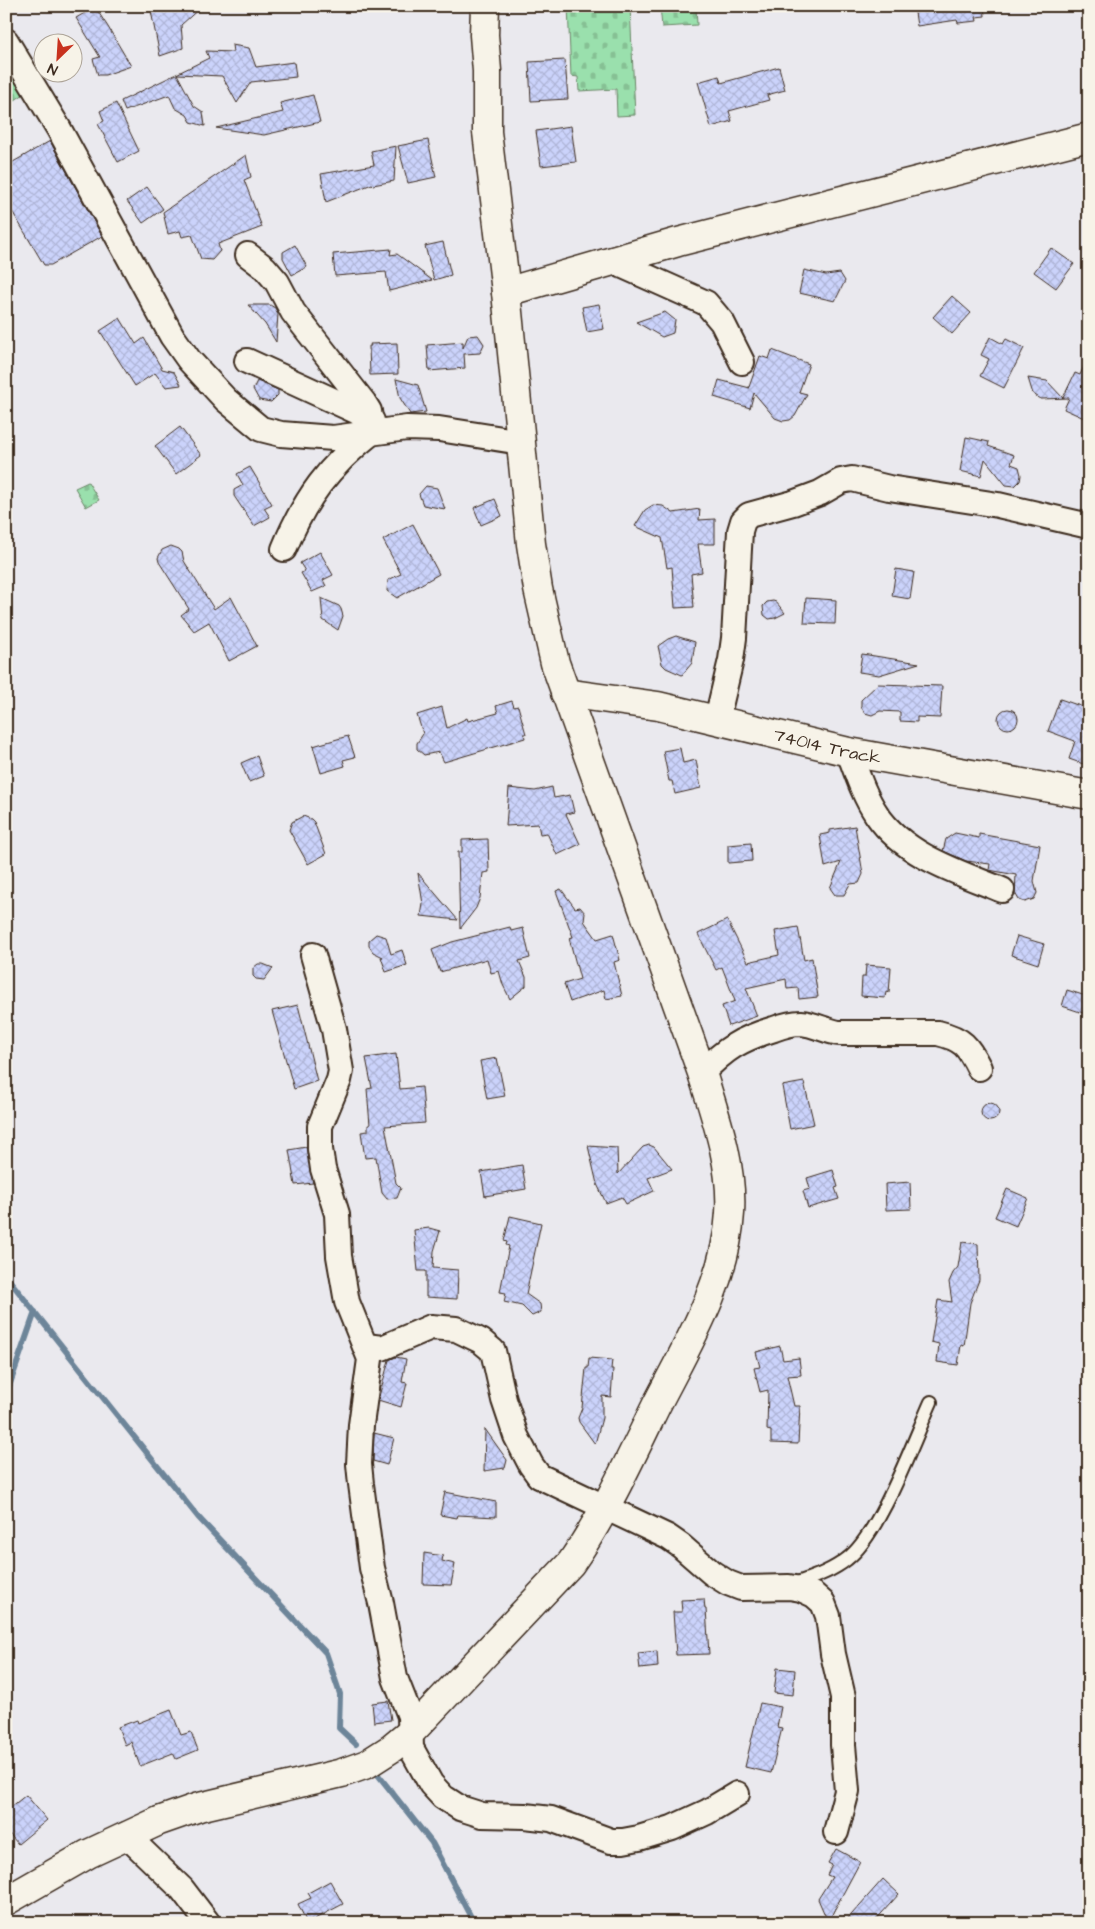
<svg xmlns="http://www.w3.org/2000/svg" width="1095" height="1929" viewBox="0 0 1095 1929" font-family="'Architects Daughter',sans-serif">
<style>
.cemetery{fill:url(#cemetery-stones);stroke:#6a8566}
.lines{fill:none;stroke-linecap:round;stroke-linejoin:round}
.stream{stroke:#6d8599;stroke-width:6}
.building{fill:url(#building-cross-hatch);stroke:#3b2a1e}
.lane-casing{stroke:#3b2a1e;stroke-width:16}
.street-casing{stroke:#3b2a1e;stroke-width:28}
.secondary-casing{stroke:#3b2a1e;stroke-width:31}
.lane{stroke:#f7f3e8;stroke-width:12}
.street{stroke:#f7f3e8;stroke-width:24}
.secondary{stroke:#f7f3e8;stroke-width:28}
.labels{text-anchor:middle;stroke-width:4;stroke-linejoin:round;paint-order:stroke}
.street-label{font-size:18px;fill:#3b2a1e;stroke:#f7f3e8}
</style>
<defs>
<pattern id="cemetery-stones" width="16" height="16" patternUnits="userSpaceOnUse" patternTransform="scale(1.25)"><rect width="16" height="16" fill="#9ae0ad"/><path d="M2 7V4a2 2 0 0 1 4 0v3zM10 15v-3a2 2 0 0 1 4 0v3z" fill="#86c094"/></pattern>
<pattern id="building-cross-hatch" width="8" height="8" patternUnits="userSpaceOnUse" patternTransform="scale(1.25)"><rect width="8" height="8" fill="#cbd3fb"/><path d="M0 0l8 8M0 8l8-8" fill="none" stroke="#afb5d7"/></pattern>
</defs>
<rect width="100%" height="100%" fill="#eae9ee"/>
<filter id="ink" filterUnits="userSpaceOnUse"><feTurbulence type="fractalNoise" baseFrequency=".02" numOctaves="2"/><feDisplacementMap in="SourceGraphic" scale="10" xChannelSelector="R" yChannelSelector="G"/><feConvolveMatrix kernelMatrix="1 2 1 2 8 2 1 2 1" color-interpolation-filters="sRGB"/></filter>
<g filter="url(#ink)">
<g class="cemetery">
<path d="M568 6H630L635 115 617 116 616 89 579 91 578 77 571 76Z"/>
<path d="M660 6H696L697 25 662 27Z"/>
<path d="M6 63 24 94 6 106Z"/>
<path d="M88 482 99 500 86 507 75 488Z"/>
</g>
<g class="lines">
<g class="stream">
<path d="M6 1276 198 1517 326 1653 340 1694 339 1728 356 1744"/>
<path d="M6 1395 35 1312"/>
<path d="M375 1771 432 1843 474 1923"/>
</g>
</g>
<g class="building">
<path d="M150 6H202L181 25 183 48 160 56Z"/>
<path d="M914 6H984L985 16 976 17 977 21 958 23 957 20 917 26Z"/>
<path d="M95 7 108 27 131 66 105 75H98L93 59 100 57 76 18Z"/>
<path d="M232 45 249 48 256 67 294 62 296 77 251 82 237 103 222 76 177 74 194 106 203 112 205 126 191 122 187 115 175 108 169 95 125 111 121 101 209 58 206 51 233 52Z"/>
<path d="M565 60 568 99 531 101 529 62Z"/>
<path d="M779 67 785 90 767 95 769 100 729 111 732 121 711 127 698 82 719 76 721 83Z"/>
<path d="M313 95 320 122 264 135 216 128 283 112 280 103Z"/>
<path d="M116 103 139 151 118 162 98 124 104 121 100 111Z"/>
<path d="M571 126 576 162 541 166 536 131Z"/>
<path d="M428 140 436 177 408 183 398 146Z"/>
<path d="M50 141 102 236 51 265H44L6 201V166Z"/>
<path d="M396 146 394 181 373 185 372 184 326 202 321 174 374 165 371 151Z"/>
<path d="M246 155 251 177 244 180 262 227 218 244 220 251 212 260 201 259 192 235 182 237 180 231 168 234 163 212Z"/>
<path d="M147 187 163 209 143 223 127 201Z"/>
<path d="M443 242 451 275 434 280 425 246Z"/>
<path d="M295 245 307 267 292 275 283 258V252Z"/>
<path d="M1051 248 1074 264 1056 288 1034 272Z"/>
<path d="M391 249 390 255 397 254 432 280 389 291 386 272 335 276 333 254Z"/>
<path d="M804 270 826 275 840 273 845 281 835 301 799 293Z"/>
<path d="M952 296 971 313 952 334 933 317Z"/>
<path d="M599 304 604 329 587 332 582 307Z"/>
<path d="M248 305H270L275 308 278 314 276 342 265 324Z"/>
<path d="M665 312 675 320 673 333 662 337 636 322Z"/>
<path d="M120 318 136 344 144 338 162 369 174 372 181 385 166 387 155 373 135 386 100 331Z"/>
<path d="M478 335 484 344 480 353 464 354 465 368 429 371 427 345 463 342V348L468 336Z"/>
<path d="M990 337 1003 344 1006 339 1024 348 1004 388 980 376 989 359 981 355Z"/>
<path d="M397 343 398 374 370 375 369 346H371L370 344Z"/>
<path d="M772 350 809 364 799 392 807 394 795 416 790 420 783 421 775 418 754 393 750 408 714 397 719 380 750 388 749 387 760 356 769 359Z"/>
<path d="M1089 355V409L1084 418 1064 409 1069 398 1041 399 1033 394 1028 378 1047 381 1063 398 1075 373 1080 375Z"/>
<path d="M396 379 418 385 426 412 410 414 400 398Z"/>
<path d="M257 381 278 390V395L271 402 259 400 253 389Z"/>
<path d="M180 427 201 455 176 474 155 446Z"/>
<path d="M966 437 989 442 988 446 1014 455 1011 464 1019 467 1021 475 1020 481 1015 486 1006 485 985 459 981 476 960 471Z"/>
<path d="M250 467 272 504 264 508 270 517 254 526 234 496V490L243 485 237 474Z"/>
<path d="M426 486 437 488 445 509 423 505 419 494Z"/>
<path d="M495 499 502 516 481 525 474 508Z"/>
<path d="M653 505 663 506 673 513 700 509 699 520 715 519V544H698L702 572 691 574 694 607 675 608 672 567 667 568 662 538 635 526 645 510Z"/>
<path d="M413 524 439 574 397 598 387 591 388 580 401 574 383 540Z"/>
<path d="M171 546 179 549 182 552 184 561 214 609 231 597 257 646 229 661 209 622 194 631 181 615 189 609 159 562 158 558 162 550Z"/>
<path d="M320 552 333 575 323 580 326 586 312 592 301 573 305 571 300 563Z"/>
<path d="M896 569 914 572 910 599 892 596Z"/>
<path d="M321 598 339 606 341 609 343 616 338 630 323 620Z"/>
<path d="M806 598 836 600 835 624 804 623Z"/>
<path d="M773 601 776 602 785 613 775 618 769 619 764 615 763 606 767 602Z"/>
<path d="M676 636 695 642 692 663 682 675 666 668 662 664 658 646 668 639Z"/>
<path d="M862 654 919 663 879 675 859 672Z"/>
<path d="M878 684 942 686 940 718 917 717V722L900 721V712L880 711 872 715 865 713 861 707V700Z"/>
<path d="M1060 699 1089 709V766L1069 759 1075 741 1048 731Z"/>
<path d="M512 701 514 707 518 706 526 734H524L525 738 444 762 439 752 424 755 417 749V743L423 734 417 715 442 707 447 728 467 718 468 721 498 713 496 706Z"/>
<circle cx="1008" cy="719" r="10"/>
<path d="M348 736 355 757 343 760 345 766 321 773 313 746Z"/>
<path d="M680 748 683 763 696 760 701 788 675 794 672 781H669L663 751Z"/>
<path d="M257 756 264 776 249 782 241 763Z"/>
<path d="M552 787 554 798 570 795 574 812 566 814 580 844 557 855 547 833 540 834 538 824 506 826 509 788 535 791Z"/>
<path d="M303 816 311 819 314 822 326 854 308 864 289 830 292 822Z"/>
<path d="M855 826 863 874 859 883 850 884 844 895H835L830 888 841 862 825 867 820 835 830 833V830Z"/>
<path d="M955 833 979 838V834L1040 845 1034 881 1037 893 1034 899 1025 902 1019 900 1015 893 1016 875 989 870 990 864 966 861 943 851 946 839Z"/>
<path d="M488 839 489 872 483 873 480 898 476 908 460 929 458 852H462V840Z"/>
<path d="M751 843 752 861 728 863V845Z"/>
<path d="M418 873 458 920 421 916 423 904Z"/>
<path d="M561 889 575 908 580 907 585 913 584 921 597 939 613 934 620 960 614 962 622 996 606 999 604 990 570 1002 564 984 580 979 569 938 573 937 556 891Z"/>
<path d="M727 920 748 962 779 955 775 931 798 927 804 960 812 958 818 997 799 999 798 988 787 989 786 979 746 988 757 1016 729 1026 722 1006 735 1001 722 967 716 970 698 934Z"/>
<path d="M510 927 511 931 523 928 530 958 519 961 526 977V986L510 999 503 985 499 971 491 973 487 959 440 972 432 950 452 942Z"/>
<path d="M376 934 386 937 391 954 402 950 407 965 386 972 381 957H383L373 952 369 946V940Z"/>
<path d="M1017 936 1044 944 1038 964 1011 955Z"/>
<path d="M258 964H263L273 968 264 980 256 979 253 976V968Z"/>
<path d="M866 965 891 967 889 993 886 992 885 998 861 996 862 977H865Z"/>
<path d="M1067 990 1089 997V1015L1062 1006Z"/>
<path d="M298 1005 317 1081 294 1089 272 1011Z"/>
<path d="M396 1054 400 1089 422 1087 425 1123 385 1126 396 1183 401 1188 397 1198 387 1199 382 1193 376 1157 365 1158 361 1132 368 1131V1125H370L367 1089 372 1088 366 1058Z"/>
<path d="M497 1058 505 1096 487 1099 480 1061Z"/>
<path d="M804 1082 814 1124 790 1129 782 1086Z"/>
<circle cx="990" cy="1112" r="9"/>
<path d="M649 1145 654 1147 672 1169 648 1178 654 1191 626 1204 622 1197 606 1203 597 1184 588 1146 617 1148 618 1174 643 1147Z"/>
<path d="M306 1147 313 1183 295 1185 289 1150Z"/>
<path d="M522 1165 526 1189 485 1196 481 1172Z"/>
<path d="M833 1170 838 1187 835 1188 839 1199 808 1208 803 1191 810 1189 807 1178Z"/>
<path d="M910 1182 911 1209 886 1210 885 1184Z"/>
<path d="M1007 1189 1028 1198 1016 1226 995 1217Z"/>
<path d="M510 1216 541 1223 526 1294 540 1304 541 1312 532 1316 522 1306 504 1302 506 1293 500 1292 509 1246 506 1245 507 1242 504 1241Z"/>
<path d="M429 1228 440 1231 434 1251 433 1268 458 1270 457 1299 426 1297V1271H418L414 1230Z"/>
<path d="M962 1242 978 1244 979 1280 970 1303 964 1346 961 1345 958 1365 937 1362 939 1344 931 1342 938 1300 952 1302 949 1282 953 1273 958 1267Z"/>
<path d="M780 1346 783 1360 799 1358 801 1375 787 1376 794 1406H800L798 1444 771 1443V1431L767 1430 768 1390 760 1392 754 1368 760 1367 756 1352Z"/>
<path d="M396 1357 406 1359 402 1382 407 1383 401 1407 378 1400 389 1360Z"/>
<path d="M589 1358 612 1360 611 1369H613L611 1397 602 1396V1418L595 1444 579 1422 578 1418 582 1408 586 1368H588Z"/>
<path d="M485 1429 507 1460 505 1468 484 1471Z"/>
<path d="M374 1433 394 1438 387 1465 373 1461Z"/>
<path d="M445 1492 496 1502V1517L458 1515 457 1518 440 1515Z"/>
<path d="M424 1553 443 1556 442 1561 455 1564 451 1585 423 1584Z"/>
<path d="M704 1599 705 1609H706L709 1654 676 1655 673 1612H682L681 1600Z"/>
<path d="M657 1651 658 1667 640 1669 638 1653Z"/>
<path d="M777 1668 795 1670 793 1695 774 1693Z"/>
<path d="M388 1701 391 1720 374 1722 372 1703Z"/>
<path d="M760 1703 781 1707 777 1727 782 1728 771 1773 745 1767Z"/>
<path d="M171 1710 181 1735 191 1732 198 1750 176 1759 173 1753 140 1766 131 1742 125 1745 118 1727 137 1720 138 1723Z"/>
<path d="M26 1795 47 1820 18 1844 6 1830V1811Z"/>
<path d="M836 1849 860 1862 828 1922 818 1899 832 1877 827 1875 832 1865 828 1863Z"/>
<path d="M883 1879 899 1894 873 1923H844Z"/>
<path d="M330 1881 343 1904 307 1923 298 1904 311 1898 308 1893Z"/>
</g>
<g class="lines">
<g class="lane-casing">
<path id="lane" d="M792 1585C811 1578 831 1572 847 1559 880 1534 913 1442 931 1402"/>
</g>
<g class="street-casing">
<g id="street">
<path d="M6 41 59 129 172 336 189 360 226 400 261 429 281 434 333 438 407 428 439 429 521 442"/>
<path d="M248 255 265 268 277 282 293 312 364 403 369 411 370 419"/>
<path d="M612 261 706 303 722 322 742 362"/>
<path d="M247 361 356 411 372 421"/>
<path d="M284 549C305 498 329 466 372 432"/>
<path d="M717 719 731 660 734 638 740 531 743 521 749 515 793 503 820 493 841 481 852 479 889 488 998 505 1089 526"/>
<path d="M849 752C857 774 864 796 877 815 905 856 958 872 1002 890"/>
<path d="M313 955 334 1029 341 1071 339 1080 320 1126V1149L323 1169 337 1214 339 1256 347 1302 370 1359 361 1425 359 1464 361 1484 372 1568 381 1603 395 1678 410 1716 411 1748 431 1784 443 1797 460 1808 482 1815 525 1816 551 1819 611 1841H623L639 1838 672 1828 707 1812 737 1794"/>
<path d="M702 1073C726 1048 741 1039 774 1029 782 1026 793 1023 801 1023 814 1024 826 1031 839 1033H938C963 1039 968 1046 979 1068"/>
<path d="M366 1346 382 1348 431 1327 456 1329 481 1341 493 1351 504 1400 516 1436 531 1465 539 1476 668 1537 681 1546 712 1573 728 1583 741 1588 789 1587 801 1589 814 1595 823 1603 828 1616 833 1654 843 1697V1745L847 1791 836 1832"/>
<path d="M126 1835 182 1889 208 1923"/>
</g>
</g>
<g class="secondary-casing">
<g id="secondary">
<path d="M506 292 678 242 1089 137"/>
<path id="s1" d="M565 693 658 706 849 752 1089 795"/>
<path d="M6 1901 88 1854 159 1821 199 1807 342 1773 367 1764 392 1748 410 1733 571 1563C605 1514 630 1459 656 1406 687 1345 726 1283 730 1213 733 1165 716 1118 702 1073L555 663 538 589 531 544 506 292 487 132V71L484 35 485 6"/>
</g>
</g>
<use href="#lane" class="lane"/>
<use href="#street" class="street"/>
<use href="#secondary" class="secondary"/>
</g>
</g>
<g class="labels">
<g class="street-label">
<text dy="6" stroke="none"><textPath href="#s1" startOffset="268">74014 Track</textPath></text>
</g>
</g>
<rect width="1095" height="1929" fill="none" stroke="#f7f3e8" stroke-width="25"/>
<rect x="12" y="12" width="1070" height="1904" fill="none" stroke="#3b2a1e" stroke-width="2" filter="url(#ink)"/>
<g transform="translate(58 58) rotate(205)"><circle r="24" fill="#f7f3e8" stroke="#aca397"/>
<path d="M0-4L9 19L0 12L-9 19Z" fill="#c8321e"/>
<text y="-8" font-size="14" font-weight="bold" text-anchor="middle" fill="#3b2a1e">N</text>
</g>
</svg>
